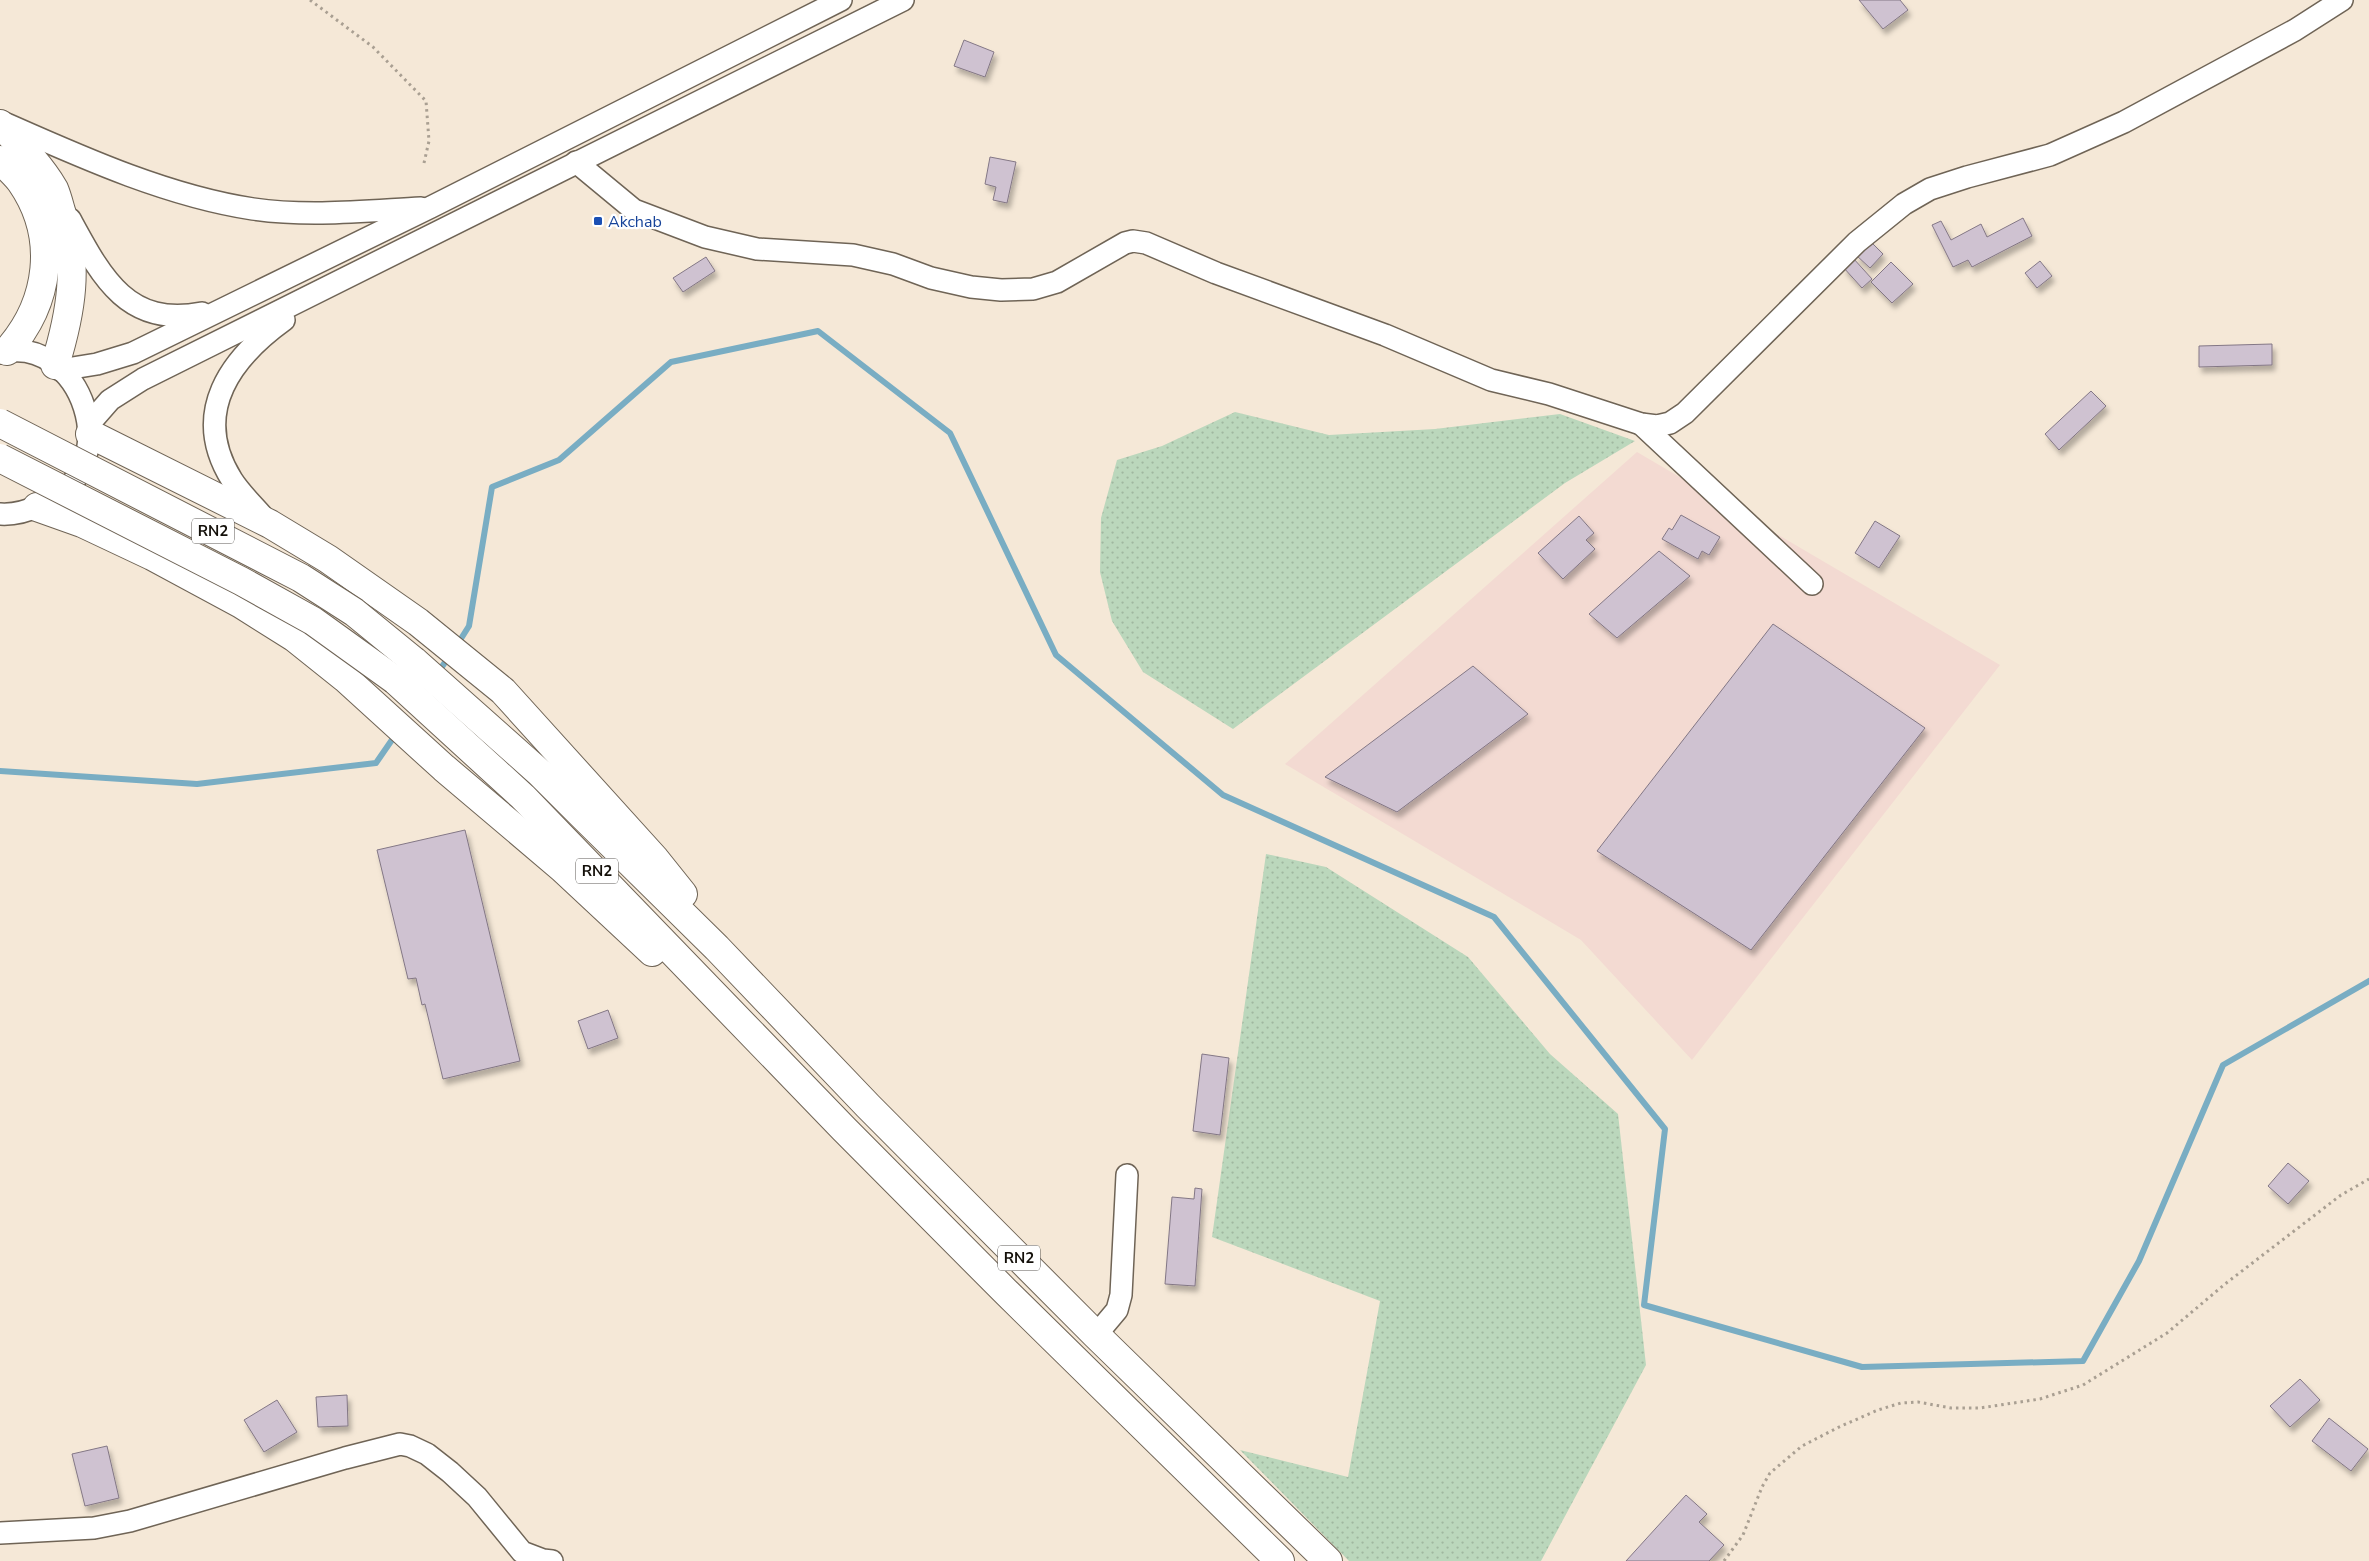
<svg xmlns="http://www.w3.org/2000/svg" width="2369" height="1561" viewBox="0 0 2369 1561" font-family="'Nunito Sans',sans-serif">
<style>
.industrial{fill:#f3dad2}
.grass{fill:url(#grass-dots)}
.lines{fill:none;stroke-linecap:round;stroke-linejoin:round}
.stream{stroke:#79adc3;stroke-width:6}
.building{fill:#cfc2d1;stroke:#837785;filter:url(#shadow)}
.minor-casing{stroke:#6f6456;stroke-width:24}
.highway-casing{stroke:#6f6456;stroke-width:30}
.path{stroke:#a99f92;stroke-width:3;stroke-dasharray:2.5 4;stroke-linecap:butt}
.minor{stroke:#fff;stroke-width:21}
.highway{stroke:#fff;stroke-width:28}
.highway-bridge-casing{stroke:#6f6456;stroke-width:30;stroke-linecap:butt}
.highway-bridge{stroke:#fff;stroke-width:28}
.transit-dot{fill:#1a4fb4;stroke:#fff;stroke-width:2}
.labels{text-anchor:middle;stroke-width:4.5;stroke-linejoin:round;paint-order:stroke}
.shield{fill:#fff;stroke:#5a5753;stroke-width:1}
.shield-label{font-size:15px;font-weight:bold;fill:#130f09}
.transit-label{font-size:16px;fill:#164399;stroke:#fff;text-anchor:start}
</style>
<defs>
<pattern id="grass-dots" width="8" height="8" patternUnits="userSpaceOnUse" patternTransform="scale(1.25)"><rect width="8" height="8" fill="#bbd7bc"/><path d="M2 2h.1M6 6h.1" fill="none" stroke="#a0b7a0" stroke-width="1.8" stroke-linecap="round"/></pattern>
<filter id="shadow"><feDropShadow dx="3" dy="5.5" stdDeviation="2.5" flood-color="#0004"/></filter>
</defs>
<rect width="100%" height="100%" fill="#f5e8d7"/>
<path class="industrial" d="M1637 452 2000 665 1692 1060 1581 940 1285 764Z"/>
<g class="grass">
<path d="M1235 412 1329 435 1435 429 1560 414 1635 441 1565 483 1233 729 1143 672 1112 621 1100 572 1101 518 1117 460 1162 446Z"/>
<path d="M1266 854 1326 867 1468 957 1550 1054 1618 1114 1646 1365 1541 1561H1349L1240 1450 1348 1477 1380 1301 1212 1237Z"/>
</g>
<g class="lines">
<g class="stream">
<path d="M457 645 469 626 492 487 559 460 671 362 818 331 950 433 1056 655 1223 795 1494 917 1665 1129 1644 1305 1862 1367 2083 1361 2139 1261 2223 1065 2369 981"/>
<path d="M437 674 450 655"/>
<path d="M0 771 197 784 376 763 396 734"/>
</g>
</g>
<g class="building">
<path d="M1859 0H1900L1908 10 1883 29Z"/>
<path d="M964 40 994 52 985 77 954 66Z"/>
<path d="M990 157 1016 162 1007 203 993 200 996 187 985 184Z"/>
<path d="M2023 218 2032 236 1972 267 1968 260 1953 267 1932 225 1941 221 1951 240 1981 224 1987 237Z"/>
<path d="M1870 241 1883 254 1870 268 1856 255Z"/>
<path d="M706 257 715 271 683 292 673 278Z"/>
<path d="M1853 258 1872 279 1862 288 1843 267Z"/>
<path d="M2040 261 2052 276 2037 288 2025 273Z"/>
<path d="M1891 262 1913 284 1892 303 1871 282Z"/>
<path d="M2272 344V365L2199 367V346Z"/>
<path d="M2091 391 2106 406 2059 450 2045 434Z"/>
<path d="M1681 515 1720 537 1709 555 1702 551 1698 559 1662 539 1669 528 1672 530Z"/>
<path d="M1579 516 1594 533 1586 540 1595 549 1563 579 1538 553Z"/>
<path d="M1875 521 1900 536 1879 568 1855 553Z"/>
<path d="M1659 551 1690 576 1617 638 1589 614Z"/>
<path d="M1773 624 1925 728 1751 950 1597 851Z"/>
<path d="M1473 666 1528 714 1397 812 1325 777Z"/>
<path d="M465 830 520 1061 443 1079 425 1004 422 1005 416 978 408 979 377 850Z"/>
<path d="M608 1010 618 1038 588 1049 578 1021Z"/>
<path d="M1202 1054 1229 1058 1220 1135 1193 1131Z"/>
<path d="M2288 1163 2309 1181 2288 1204 2268 1186Z"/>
<path d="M1195 1188 1202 1189 1195 1286 1165 1284 1172 1197 1194 1199Z"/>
<path d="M2300 1379 2320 1400 2290 1427 2270 1406Z"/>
<path d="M347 1395 348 1426 318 1427 316 1397Z"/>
<path d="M277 1400 297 1432 264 1452 244 1420Z"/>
<path d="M2329 1418 2368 1449 2351 1471 2312 1441Z"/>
<path d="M107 1446 119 1498 85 1506 72 1454Z"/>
<path d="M1686 1495 1707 1514 1699 1522 1724 1545 1709 1561H1626Z"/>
</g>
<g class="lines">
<g class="minor-casing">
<g id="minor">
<path d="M2 122C81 157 167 196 253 209 309 217 365 211 421 208"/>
<path d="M576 162 634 210 705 237 757 249 853 255 893 264 931 278 971 287 1001 290 1033 289 1057 282 1125 243 1133 241 1146 243 1216 273 1385 335 1491 380 1549 394 1641 424 1657 426 1670 423 1685 413 1857 242 1904 204 1930 189 1967 177 2050 155 2124 122 2295 30 2342 0"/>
<path d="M70 219C101 276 127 328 202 313"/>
<path d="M0 353C80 332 131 468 41 505 28 511 14 515 0 514"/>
<path d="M60 370 97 364 133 353 431 207 841 0"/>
<path d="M89 424 110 400 143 379 903 0"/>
<path d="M1641 424 1812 584"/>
<path d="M264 518C254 506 241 494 232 480 190 413 230 359 284 320"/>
<path d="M1096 1335 1117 1310 1121 1295 1127 1175"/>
<path d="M0 1533 94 1528 130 1521 345 1458 400 1444 410 1446 427 1454 450 1472 477 1497 522 1552 543 1560 552 1561"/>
</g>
</g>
<g class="highway-casing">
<g id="highway">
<path d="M0 124C19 144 40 165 54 189 57 196 59 204 61 211 80 263 71 313 55 365"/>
<path d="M0 160C7 167 15 174 21 182 59 237 50 303 7 351"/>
<path d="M90 434 270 524 328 559 418 622 503 691 655 859 683 894"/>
<path d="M37 507 82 523 152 556 241 604 295 638 345 678 444 768 562 868 652 952"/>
<path d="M414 661 540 773 583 816 717 948 868 1106 1096 1335 1328 1561"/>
<path d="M395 680 523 797 844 1129 1005 1291 1280 1561"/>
</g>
</g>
<g class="path">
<path d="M310 0 373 47 426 101 429 141 424 163"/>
<path d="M1724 1561 1743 1535 1762 1487 1770 1473 1802 1446 1839 1427 1878 1410 1901 1403 1918 1402 1951 1408H1980L2040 1399 2083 1385 2167 1333 2225 1284 2341 1195 2369 1179"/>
</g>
<use href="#minor" class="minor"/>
<use href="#highway" class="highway"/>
<g class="highway-bridge-casing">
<g id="highway-bridge">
<path d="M0 423 301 578 354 612 414 661"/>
<path d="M0 458 241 581 313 621 395 680"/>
</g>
</g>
<use href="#highway-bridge" class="highway-bridge"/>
</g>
<rect class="transit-dot" x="593" y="216" width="10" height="10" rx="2.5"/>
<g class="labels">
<g class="shield">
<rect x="192" y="518.5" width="42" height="25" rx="4"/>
<rect x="576" y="858.5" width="42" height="25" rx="4"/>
<rect x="998" y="1245.5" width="42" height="25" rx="4"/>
</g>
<g class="shield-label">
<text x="213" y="536">RN2</text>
<text x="597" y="876">RN2</text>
<text x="1019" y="1263">RN2</text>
</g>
<g class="transit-label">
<text x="608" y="227">Akchab</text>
</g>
</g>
</svg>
